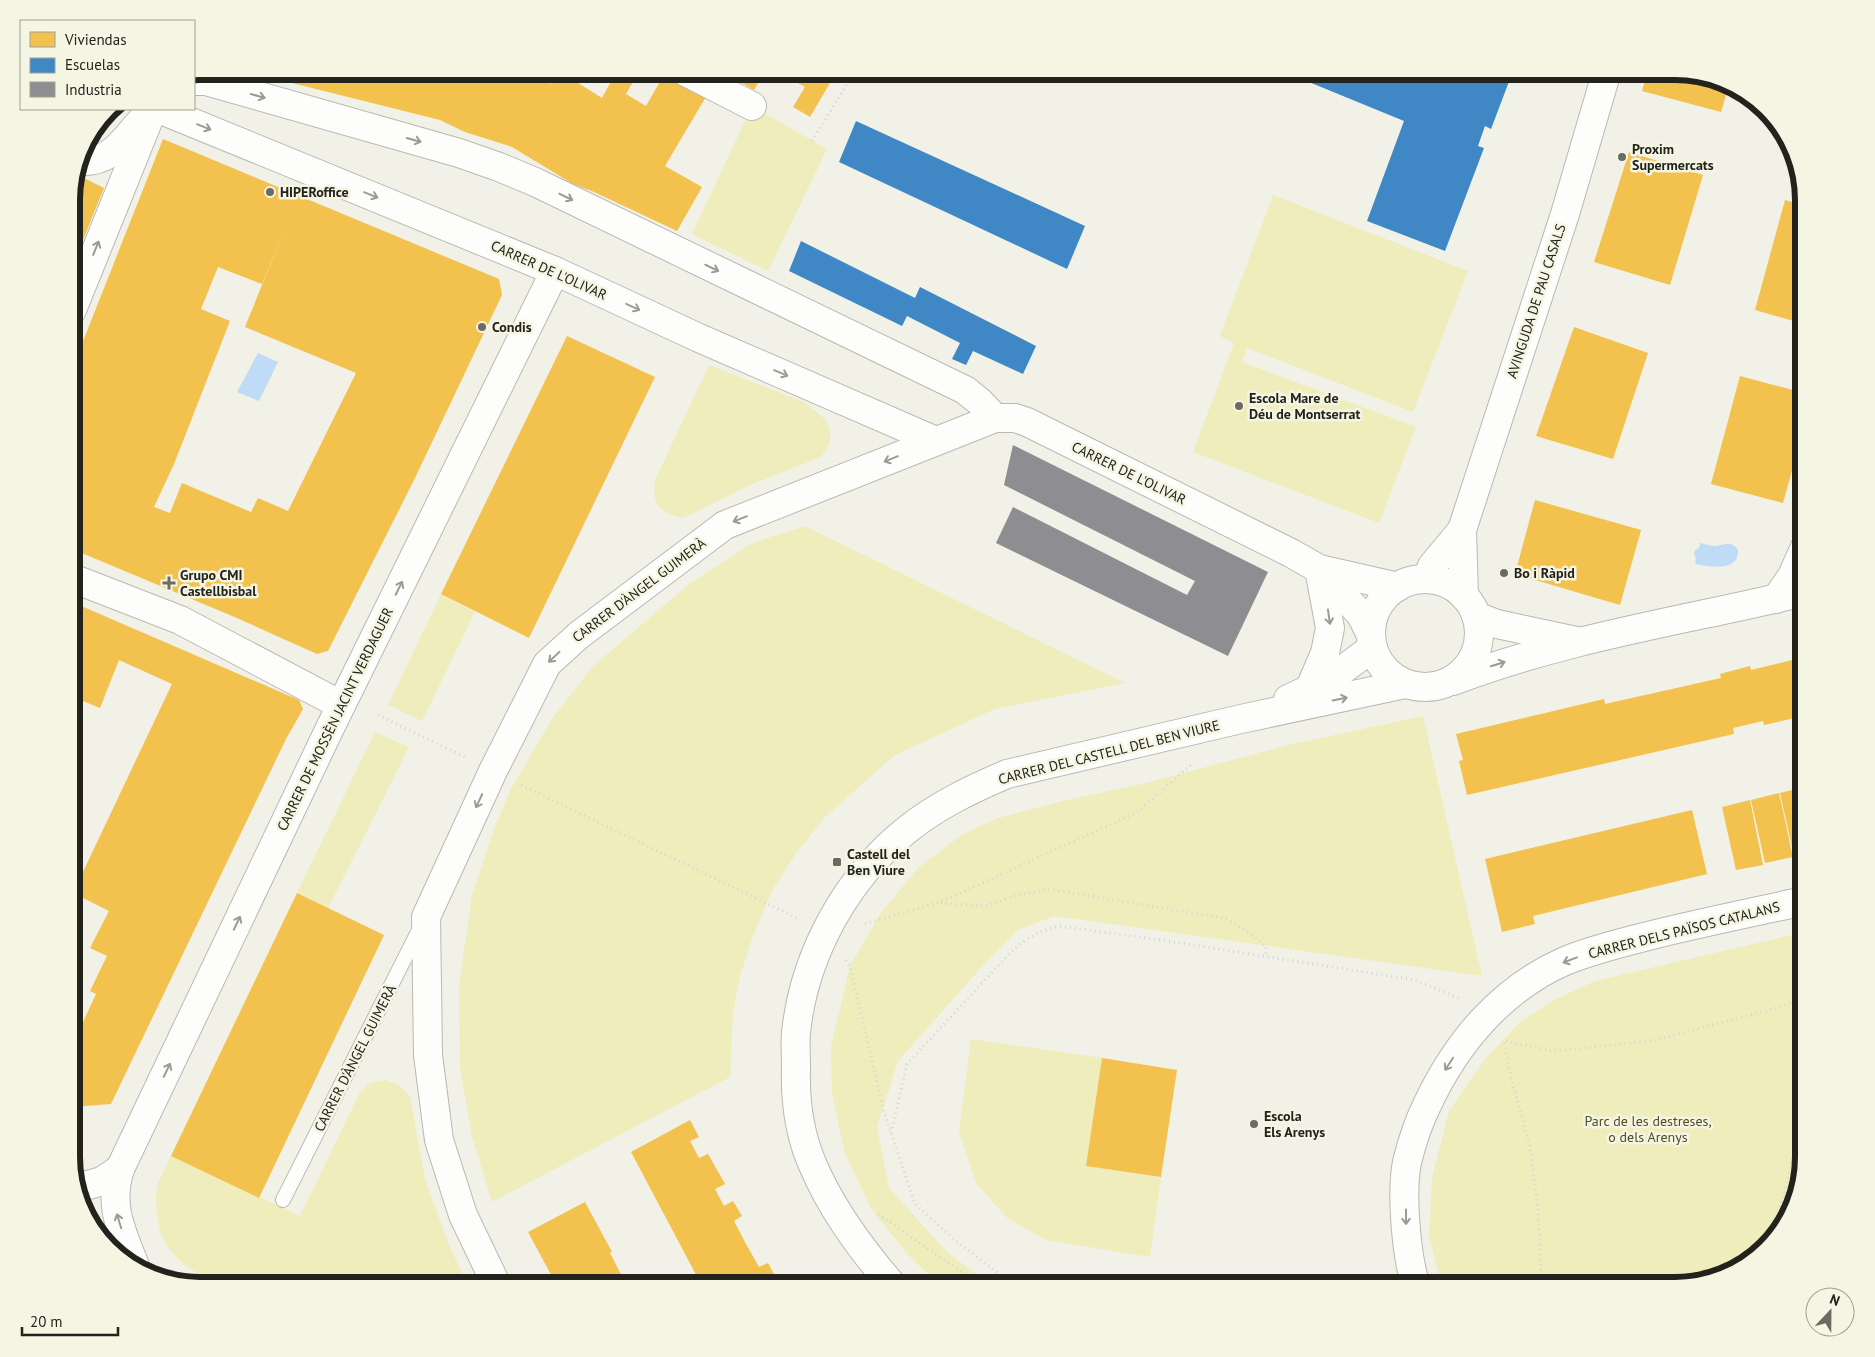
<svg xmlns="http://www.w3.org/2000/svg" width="1875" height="1357" viewBox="0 0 1875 1357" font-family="'PT Sans',sans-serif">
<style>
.green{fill:#efedbc}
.water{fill:#bfdbf6}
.homes{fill:#f2c14e;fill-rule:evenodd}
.schools{fill:#3f88c5}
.industry{fill:#8d8d92}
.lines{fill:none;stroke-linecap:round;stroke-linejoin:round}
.service-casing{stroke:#b9b9b2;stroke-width:16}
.minor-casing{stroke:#b9b9b2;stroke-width:30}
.path{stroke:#d5d5d3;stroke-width:3;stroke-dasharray:1 4;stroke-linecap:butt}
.service{stroke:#fdfdfb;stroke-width:14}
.minor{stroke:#fdfdfb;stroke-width:28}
.oneway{stroke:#9b9a97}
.poi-dot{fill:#6b6a63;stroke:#f5f5e3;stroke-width:2}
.labels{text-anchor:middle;stroke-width:5;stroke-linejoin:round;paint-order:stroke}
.poi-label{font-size:14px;font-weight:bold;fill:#23221c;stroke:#f5f5e3;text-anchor:start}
.street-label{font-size:14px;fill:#23221c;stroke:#f5f5e3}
.park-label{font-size:14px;fill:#4f4d22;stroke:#f5f5e3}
.rim{fill:none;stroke:#23221c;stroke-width:6}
</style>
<rect width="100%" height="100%" fill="#f1f1e7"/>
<g class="green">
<path d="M752 106 827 149 768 271 692 234Z"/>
<path d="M1273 195 1468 271 1413 412 1247 348 1242 362 1416 427 1379 523 1193 452 1234 343 1220 336Z"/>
<path d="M709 365 804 402 825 419 830 429V444L821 457 755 483 683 518C658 512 652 505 655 480Z"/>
<path d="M805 526 1125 683 995 709 895 755 826 816 797 852 773 889 754 933 741 973 733 1012 730 1077 492 1202 472 1137 460 1067 459 985 472 895 494 829 511 789 552 719 592 667 688 585 752 543Z"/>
<path d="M441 594 475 612 422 721 388 705Z"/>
<path d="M1423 716 1482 976 1054 916 1018 930 986 962 898 1061 877 1127 889 1188 948 1253 992 1286H941L911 1258 872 1210 845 1154 832 1094 831 1047 850 966 880 914 918 868 963 834 998 818 1062 801 1142 784 1293 744Z"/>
<path d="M375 732 409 747 328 908 297 893Z"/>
<path d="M1804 932V1158L1797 1198 1777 1235 1732 1272 1675 1286H1442L1429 1236 1432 1178 1449 1111 1485 1059 1521 1021 1554 1000 1595 981Z"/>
<path d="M971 1039 1102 1058 1086 1166 1161 1177 1150 1257 1046 1240 1007 1218 976 1183 959 1132Z"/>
<path d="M386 1080 399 1085 410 1096 425 1179 447 1240 468 1286H218C187 1267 162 1255 157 1215 156 1206 155 1194 158 1184 161 1175 167 1165 171 1156L300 1216 360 1092 370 1083Z"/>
</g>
<g class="water">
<path d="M258 353 278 362 259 401 237 392Z"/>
<path d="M1700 543C1705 544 1711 546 1716 546 1726 545 1731 540 1738 550 1739 572 1710 567 1695 564L1696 559 1694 554 1695 550 1699 548Z"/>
</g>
<g class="homes">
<path d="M244 71H531L551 84 559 71 602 98 614 76 606 71H639L626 94 646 106 666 71H673L710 90 665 166 702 187 677 231 594 192 573 184 512 147 465 132 440 120Z"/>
<path d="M741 71H765L754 90 739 81 744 73Z"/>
<path d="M790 71H837L810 117 793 107 805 87 787 77Z"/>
<path d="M1648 71H1676L1717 78 1729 85 1721 112 1642 91Z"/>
<path d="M163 139 499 279 502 295 415 478 328 651 317 654 237 618 72 549V369ZM288 221 245 327 356 373 288 511 258 498 251 512 182 483 170 513 154 507 174 464 230 321 201 309 218 267 262 284Z"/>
<path d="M1629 152 1703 175 1670 285 1594 262Z"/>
<path d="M76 174 104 188 72 267V191Z"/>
<path d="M1785 200 1804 205V324L1755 310Z"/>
<path d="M1574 327 1648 353 1613 459 1536 436Z"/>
<path d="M567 336 655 377 529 638 441 594Z"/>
<path d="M1740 376 1804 393V428L1783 503 1711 484Z"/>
<path d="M1535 500 1641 530 1620 605 1515 574Z"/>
<path d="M72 602 299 700 303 709 286 739 111 1104 72 1107V1038L77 1035 96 994 90 991 107 956 90 948 109 911 73 893 172 684 119 660 100 708 73 697 72 702Z"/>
<path d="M1804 657V716L1764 725 1763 721 1733 728 1734 734 1467 795 1459 761 1463 760 1456 734 1604 699 1605 704 1721 678 1720 674 1750 666 1751 670Z"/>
<path d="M1804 787V854L1794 856 1780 793Z"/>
<path d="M1779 793 1793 857 1765 863 1751 800Z"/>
<path d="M1750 800 1763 865 1736 870 1722 807Z"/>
<path d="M1692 810 1707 874 1533 916 1535 924 1502 932 1485 859Z"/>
<path d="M297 893 384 935 259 1198 171 1156Z"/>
<path d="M1102 1058 1177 1070 1161 1177 1086 1166Z"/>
<path d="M690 1120 699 1137 690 1141 699 1158 708 1154 725 1184 715 1189 724 1206 733 1201 742 1216 734 1221 746 1244 759 1267 768 1263 776 1278 762 1286H702L631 1152Z"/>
<path d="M585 1202 612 1252 610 1253 627 1286H554L553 1283 555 1282 528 1232Z"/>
</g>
<g class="schools">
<path d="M1282 71H1513L1491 129 1485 126 1478 146 1484 148 1445 251 1367 221 1404 121Z"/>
<path d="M856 121 1085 226 1067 269 839 162Z"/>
<path d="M801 241 915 298 920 287 1036 346 1023 374 973 351 966 365 952 359 960 343 907 316 902 326 789 271Z"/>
</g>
<path class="industry" d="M1013 445 1268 572 1228 656 996 543 1013 507 1187 595 1195 581 1004 485Z"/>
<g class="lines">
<g class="service-casing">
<path id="service" d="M283 1200 421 926"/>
</g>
<g class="minor-casing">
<g id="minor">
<path d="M684 71 752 106"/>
<path d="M194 81H206L459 153 499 167 535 182 965 390 980 402 995 418"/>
<path d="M159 109 555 271 699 338 936 441"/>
<path d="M79 161C111 163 122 142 141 121"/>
<path d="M72 310 153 109"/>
<path d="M1320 570 1361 615 1370 633"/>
<path d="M72 578 180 620 341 705"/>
<path d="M1427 579 1432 566 1462 530"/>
<circle cx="1425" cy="633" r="54"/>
<path d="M1464 596 1462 530 1565 214 1607 71"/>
<path d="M1776 599 1792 576 1804 549"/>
<path d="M1476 616 1497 624 1576 641"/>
<path d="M1453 681C1565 638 1687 620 1804 592"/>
<path d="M1309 690 1325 653 1330 628 1319 569"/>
<path d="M1288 699 1329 680 1372 648"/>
<path d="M78 1188 102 1181 120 1169"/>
<path d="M135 1266C122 1232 108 1206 120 1169L329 730 555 271"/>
<path d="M497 1286 463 1215 439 1140 428 1055 426 917 493 771 547 664 579 635 725 525 995 418H1015L1027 422 1291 553 1319 569 1398 587"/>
<path d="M893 1286C861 1249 831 1209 812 1163 799 1133 795 1099 796 1067 796 1056 795 1044 796 1033 804 955 846 878 908 829 938 805 972 789 1007 774L1241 719 1405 684"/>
<path d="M1416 1286C1406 1256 1401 1192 1407 1162 1412 1142 1418 1123 1427 1105 1456 1043 1501 989 1565 961 1594 949 1625 942 1656 934 1705 922 1754 912 1804 901"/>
</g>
</g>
<g class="path">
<path d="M812 141 855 71"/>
<path d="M378 715 465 757"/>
<path d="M521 785 799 919"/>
<path d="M941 903 985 906 1014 896 1048 889 1224 918 1242 928 1266 946V956"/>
<path d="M865 924 940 902 1136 813 1193 763"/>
<path d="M846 960 850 966 883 1109 915 1204 956 1241 1016 1286"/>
<path d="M1506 1041 1553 1051 1652 1041 1780 1007 1804 996"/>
<path d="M1504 1043 1512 1082 1530 1147 1538 1210 1541 1263 1539 1286"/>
<path d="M891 1133 907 1064 1010 953C1025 939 1039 930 1059 926L1161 940 1415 980 1461 999"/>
<path d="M878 1214 982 1286"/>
<path d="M1771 1241 1804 1116"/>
<path d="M833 1286 845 1274"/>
</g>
<use href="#service" class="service"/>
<use href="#minor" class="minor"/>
</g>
<defs><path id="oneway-shaft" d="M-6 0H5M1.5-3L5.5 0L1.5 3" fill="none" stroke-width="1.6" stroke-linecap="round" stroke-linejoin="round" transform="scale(1.25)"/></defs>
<g class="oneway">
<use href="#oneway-shaft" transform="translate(258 96) rotate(16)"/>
<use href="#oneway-shaft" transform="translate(204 127) rotate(22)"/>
<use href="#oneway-shaft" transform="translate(414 140) rotate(16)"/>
<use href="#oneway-shaft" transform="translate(371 195) rotate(22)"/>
<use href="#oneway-shaft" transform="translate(566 197) rotate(26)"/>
<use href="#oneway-shaft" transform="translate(96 248) rotate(-68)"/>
<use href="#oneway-shaft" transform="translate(712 268) rotate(26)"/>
<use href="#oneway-shaft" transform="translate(633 307) rotate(25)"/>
<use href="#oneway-shaft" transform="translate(781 373) rotate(23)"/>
<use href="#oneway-shaft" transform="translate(891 459) rotate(158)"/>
<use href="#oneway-shaft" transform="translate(740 519) rotate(158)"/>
<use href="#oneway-shaft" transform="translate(399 588) rotate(-64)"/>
<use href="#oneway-shaft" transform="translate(1329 617) rotate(82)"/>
<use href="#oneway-shaft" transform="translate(554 657) rotate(137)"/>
<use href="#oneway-shaft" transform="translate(1498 664) rotate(-17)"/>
<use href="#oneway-shaft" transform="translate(1340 699) rotate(-12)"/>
<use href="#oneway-shaft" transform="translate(479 801) rotate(115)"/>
<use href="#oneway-shaft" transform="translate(237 923) rotate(-65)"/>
<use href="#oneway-shaft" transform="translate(1570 960) rotate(159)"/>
<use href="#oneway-shaft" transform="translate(1449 1064) rotate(123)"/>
<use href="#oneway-shaft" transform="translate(167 1070) rotate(-65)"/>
<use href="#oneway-shaft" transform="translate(1406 1217) rotate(90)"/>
<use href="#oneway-shaft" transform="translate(119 1221) rotate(-107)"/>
</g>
<g class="poi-dot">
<circle cx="1622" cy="157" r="5"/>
<circle cx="270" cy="192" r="5"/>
<circle cx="482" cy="327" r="5"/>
<circle cx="1239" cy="406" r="5"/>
<circle cx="1504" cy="573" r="5"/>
<path d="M166.5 575.5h5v5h5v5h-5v5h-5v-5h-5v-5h5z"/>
<rect x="832" y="857" width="10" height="10" rx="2.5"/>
<circle cx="1254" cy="1124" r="5"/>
</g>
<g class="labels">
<g class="poi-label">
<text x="1632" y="154">Proxim<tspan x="1632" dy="16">Supermercats</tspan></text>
<text x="280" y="197">HIPERoffice</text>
<text x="492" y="332">Condis</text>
<text x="1249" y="403">Escola Mare de<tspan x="1249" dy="16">Déu de Montserrat</tspan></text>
<text x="1514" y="578">Bo i Ràpid</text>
<text x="180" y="580">Grupo CMI<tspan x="180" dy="16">Castellbisbal</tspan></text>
<text x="847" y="859">Castell del<tspan x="847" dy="16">Ben Viure</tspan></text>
<text x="1264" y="1121">Escola<tspan x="1264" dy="16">Els Arenys</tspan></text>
</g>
<g class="street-label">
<text transform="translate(549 270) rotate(24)" y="5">CARRER DE L'OLIVAR</text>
<text transform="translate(1536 301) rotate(-72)" y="5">AVINGUDA DE PAU CASALS</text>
<text transform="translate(1129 473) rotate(26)" y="5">CARRER DE L'OLIVAR</text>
<text transform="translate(639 590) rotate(-37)" y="5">CARRER D'ÀNGEL GUIMERÀ</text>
<text transform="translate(335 719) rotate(-64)" y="5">CARRER DE MOSSÈN JACINT VERDAGUER</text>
<text transform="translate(1109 752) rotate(-14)" y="5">CARRER DEL CASTELL DEL BEN VIURE</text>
<text transform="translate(1684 930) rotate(-14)" y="5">CARRER DELS PAÏSOS CATALANS</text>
<text transform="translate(355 1058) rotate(-63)" y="5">CARRER D'ÀNGEL GUIMERÀ</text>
</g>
<g class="park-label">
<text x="1648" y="1126">Parc de les destreses,<tspan x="1648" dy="16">o dels Arenys</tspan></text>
</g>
</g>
<path d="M0 0H1875V1357H0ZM200 80H1675A120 120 0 0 1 1795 200V1157A120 120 0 0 1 1675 1277H200A120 120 0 0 1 80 1157V200A120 120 0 0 1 200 80Z" fill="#f5f5e3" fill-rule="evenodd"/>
<path class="rim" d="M200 80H1675A120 120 0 0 1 1795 200V1157A120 120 0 0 1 1675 1277H200A120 120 0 0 1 80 1157V200A120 120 0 0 1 200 80Z"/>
<rect x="20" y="20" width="175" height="90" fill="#f5f5e3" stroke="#a1a193"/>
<rect x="30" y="32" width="25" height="15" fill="#f2c14e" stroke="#a1a193"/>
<text x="65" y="45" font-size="15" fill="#23221c">Viviendas</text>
<rect x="30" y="58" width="25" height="15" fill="#3f88c5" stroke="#a1a193"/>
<text x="65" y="70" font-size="15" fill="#23221c">Escuelas</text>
<rect x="30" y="82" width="25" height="15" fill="#8d8d92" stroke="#a1a193"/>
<text x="65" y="95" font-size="15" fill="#23221c">Industria</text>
<g transform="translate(1830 1312) rotate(22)"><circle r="24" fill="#f5f5e3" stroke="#a1a193"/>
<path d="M0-4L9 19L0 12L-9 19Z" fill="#6b6a63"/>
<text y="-8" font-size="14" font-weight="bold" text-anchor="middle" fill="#23221c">N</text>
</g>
<path d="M22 1327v8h96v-8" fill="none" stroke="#23221c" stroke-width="2.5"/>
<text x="30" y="1327" font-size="15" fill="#23221c" stroke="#f5f5e3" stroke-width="4" paint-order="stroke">20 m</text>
</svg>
